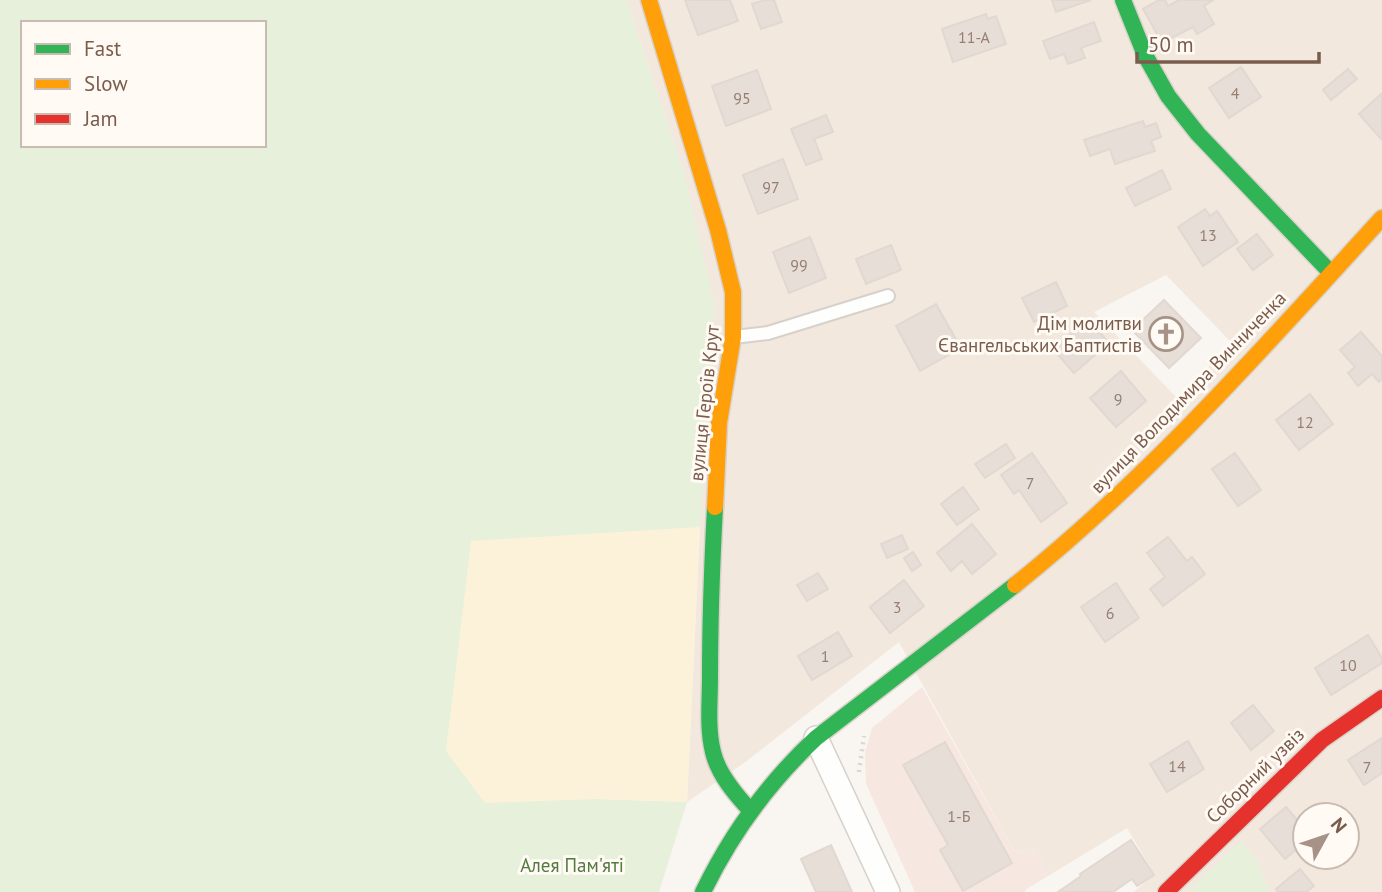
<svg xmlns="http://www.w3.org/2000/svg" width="1382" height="892" viewBox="0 0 1382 892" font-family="'PT Sans',sans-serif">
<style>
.residential{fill:#f2e8de;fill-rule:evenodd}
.commercial{fill:#f6e8e1}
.green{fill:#e7f0db;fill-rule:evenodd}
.sand{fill:#fbf2d9}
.building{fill:#e6ded7;stroke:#e2d8d2;stroke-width:2}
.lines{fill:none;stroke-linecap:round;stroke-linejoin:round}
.lane-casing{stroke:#d7d1cb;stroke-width:16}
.street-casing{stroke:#d7d1cb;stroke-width:26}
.fast-casing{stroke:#d9d2cb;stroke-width:19}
.slow-casing{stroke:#d9d2cb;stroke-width:19}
.jam-casing{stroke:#d9d2cb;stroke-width:19}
.path{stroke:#dcd5d0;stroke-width:4.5;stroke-dasharray:2 5;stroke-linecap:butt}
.lane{stroke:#fefefd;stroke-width:12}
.street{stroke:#fefefd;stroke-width:23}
.fast{stroke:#30b455;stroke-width:16}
.slow{stroke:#ff9f0a;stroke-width:16}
.jam{stroke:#e5322d;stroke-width:16}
.labels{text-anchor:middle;stroke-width:6;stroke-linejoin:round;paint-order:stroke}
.number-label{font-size:16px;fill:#977e72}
.poi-label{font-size:19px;fill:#7a5c4d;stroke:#fffaf3;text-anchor:end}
.street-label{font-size:19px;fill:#7a5c4d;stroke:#fffaf3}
.park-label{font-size:19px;fill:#537a41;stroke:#fffaf3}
</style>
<rect width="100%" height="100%" fill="#f9f5f0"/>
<path class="residential" d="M626 0H1382V892H1270L1255 857 1187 892H1134L1154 874 1127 828 1048 876 1034 848 1015 852 899 642 744 763 687 802 700 527 685 176ZM1166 275 1232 343 1178 399 1094 312ZM1305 815H1347V857H1305Z"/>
<path class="commercial" d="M922 687 1015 852 1034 848 1048 876 1025 890 1026 892H915L866 784 865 753 872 728Z"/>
<g class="green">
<path d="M0 0H626L685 176 715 307 700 527 597 799 687 802 659 892H0ZM23 23H264V145H23Z"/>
<path d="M1241 841 1255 857 1270 892H1187Z"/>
</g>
<path class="sand" d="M700 527 687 802 597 799 485 803 446 751 471 541Z"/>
<g class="building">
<path d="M685 0H730L738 21 698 35Z"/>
<path d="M765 0H774L782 22 761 29 752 4Z"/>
<path d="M1052 0H1091L1056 12Z"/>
<path d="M1159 0H1165L1168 6 1179 0H1213L1204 6 1214 24 1197 34 1193 27 1162 43 1143 9Z"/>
<path d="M986 14 988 19 996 16 1006 44 953 62 942 29Z"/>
<path d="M1094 22 1101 41 1081 48 1085 58 1068 64 1064 54 1050 59 1043 41Z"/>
<path d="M1241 67 1261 97 1229 118 1209 88Z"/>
<path d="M1348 69 1357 79 1331 100 1323 90Z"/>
<path d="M757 70 771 109 726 126 712 86Z"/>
<path d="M1381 94 1382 95V140L1359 114Z"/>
<path d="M826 115 833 132 814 139 822 159 806 165 791 129Z"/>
<path d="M1143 121 1145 127 1156 123 1161 137 1151 141 1155 151 1115 164 1110 149 1090 156 1084 140Z"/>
<path d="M783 159 798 199 758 214 743 175Z"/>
<path d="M1162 170 1171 189 1135 206 1126 188Z"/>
<path d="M1205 209 1210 216 1217 211 1238 242 1203 266 1178 227Z"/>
<path d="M1257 234 1273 255 1253 270 1237 249Z"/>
<path d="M810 237 826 278 789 293 773 252Z"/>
<path d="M891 245 901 270 866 284 856 259Z"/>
<path d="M1056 282 1067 306 1034 322 1022 298Z"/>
<path d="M1164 300 1201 338 1169 368 1132 330Z"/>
<path d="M936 304 961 348 920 371 896 326Z"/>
<path d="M1088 319 1109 343 1074 373 1053 349Z"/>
<path d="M1361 332 1382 356V379L1379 382 1372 374 1358 386 1348 373 1355 367 1340 350Z"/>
<path d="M1121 371 1146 401 1116 427 1090 398Z"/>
<path d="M1310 394 1333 424 1299 450 1276 420Z"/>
<path d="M1006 444 1015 458 985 478 975 464Z"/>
<path d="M1032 453 1067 503 1041 522 1019 490 1014 494 1001 475Z"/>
<path d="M1235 453 1261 490 1238 506 1212 469Z"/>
<path d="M963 487 979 509 957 525 941 504Z"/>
<path d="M972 524 996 554 972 574 962 561 951 571 937 553Z"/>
<path d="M902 535 908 549 887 558 881 544Z"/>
<path d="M1168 537 1187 561 1192 557 1205 574 1163 606 1150 589 1165 577 1147 553Z"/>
<path d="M913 552 921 565 912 571 904 558Z"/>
<path d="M818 573 828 589 807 601 797 585Z"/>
<path d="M904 580 924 606 890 633 870 607Z"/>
<path d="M1116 583 1139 618 1105 642 1081 607Z"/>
<path d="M838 632 852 656 812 680 798 656Z"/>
<path d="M1368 635 1382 658V663L1331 695 1315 668Z"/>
<path d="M1253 705 1274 731 1251 750 1231 723Z"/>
<path d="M1382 738V773L1364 785 1348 760Z"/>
<path d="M1188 741 1204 769 1167 792 1150 764Z"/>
<path d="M945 742 1012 863 963 891 940 850 948 845 903 765Z"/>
<path d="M1286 807 1305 829V842L1285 859 1260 829Z"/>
<path d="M1131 840 1154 875 1137 886 1132 879 1113 892H1058L1081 876 1080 874Z"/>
<path d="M831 845 852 892H816L801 859Z"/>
<path d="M1300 869 1314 886 1306 892H1278L1276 889Z"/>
</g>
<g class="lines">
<g class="lane-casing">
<path id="lane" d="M734 337 768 333 888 296"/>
</g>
<g class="street-casing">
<path id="street" d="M816 738 888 892"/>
</g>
<g class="fast-casing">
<g id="fast">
<path d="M1123 0 1145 55 1168 96 1198 134 1331 273"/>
<path d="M715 507C712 564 710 621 710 678 710 702 707 728 713 752 718 774 735 794 750 810"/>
<path d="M703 892C732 832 768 783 816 738L1015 585"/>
</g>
</g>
<g class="slow-casing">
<g id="slow">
<path d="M649 0 718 230 733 292V337L719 423 715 507"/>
<path d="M1015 585C1151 476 1265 346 1382 218"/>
</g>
</g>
<g class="jam-casing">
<path id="jam" d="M1166 892 1322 740 1382 698"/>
</g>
<path class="path" d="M859 772 864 736"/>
<use href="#lane" class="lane"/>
<use href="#street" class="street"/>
<use href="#fast" class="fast"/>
<use href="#slow" class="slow"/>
<use href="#jam" class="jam"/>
</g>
<defs>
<g id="church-ring" transform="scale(1.75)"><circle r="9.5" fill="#fffaf3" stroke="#a69286" stroke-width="1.5"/><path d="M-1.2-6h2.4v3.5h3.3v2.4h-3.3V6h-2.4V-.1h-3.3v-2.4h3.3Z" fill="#a69286"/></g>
</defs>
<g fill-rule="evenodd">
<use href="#church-ring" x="1166" y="334"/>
</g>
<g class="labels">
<g class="number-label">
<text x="974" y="43">11-А</text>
<text x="1235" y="99">4</text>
<text x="742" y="104">95</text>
<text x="771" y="193">97</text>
<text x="1208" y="241">13</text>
<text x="799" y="271">99</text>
<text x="1118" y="405">9</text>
<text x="1305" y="428">12</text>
<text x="1030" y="489">7</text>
<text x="897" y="613">3</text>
<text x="1110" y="619">6</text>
<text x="825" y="662">1</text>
<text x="1348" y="671">10</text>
<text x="1177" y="772">14</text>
<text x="1367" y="773">7</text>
<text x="959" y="822">1-Б</text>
</g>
<g class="poi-label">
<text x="1142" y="330">Дім молитви<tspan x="1142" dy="22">Євангельських Баптистів</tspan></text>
</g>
<g class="street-label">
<text transform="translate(1188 392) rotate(-46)" y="7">вулиця Володимира Винниченка</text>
<text transform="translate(704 403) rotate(-84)" y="7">вулиця Героїв Крут</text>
<text transform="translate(1255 775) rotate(-44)" y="7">Соборний узвіз</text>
</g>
<g class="park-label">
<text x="572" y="872">Алея Пам'яті</text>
</g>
</g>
<rect x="21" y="21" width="245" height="126" fill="#fffaf3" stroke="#cabbb1" stroke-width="2"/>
<rect x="35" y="44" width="35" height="10" fill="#30b455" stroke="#cabbb1" stroke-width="2"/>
<text x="84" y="56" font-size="21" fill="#7a5c4d">Fast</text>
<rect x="35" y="79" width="35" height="10" fill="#ff9f0a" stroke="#cabbb1" stroke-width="2"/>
<text x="84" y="91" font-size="21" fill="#7a5c4d">Slow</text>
<rect x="35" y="114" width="35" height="10" fill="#e5322d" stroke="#cabbb1" stroke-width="2"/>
<text x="84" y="126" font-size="21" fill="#7a5c4d">Jam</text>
<g transform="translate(1326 836) rotate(50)"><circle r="33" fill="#fffaf3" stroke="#cabbb1" stroke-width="2"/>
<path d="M0-5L12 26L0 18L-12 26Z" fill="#a69286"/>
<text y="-10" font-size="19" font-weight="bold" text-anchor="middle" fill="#7a5c4d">N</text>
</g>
<path d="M1137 52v10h182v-10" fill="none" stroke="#7a5c4d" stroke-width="3.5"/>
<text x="1148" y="52" font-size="21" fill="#7a5c4d" stroke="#fffaf3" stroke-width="5" paint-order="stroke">50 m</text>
</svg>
